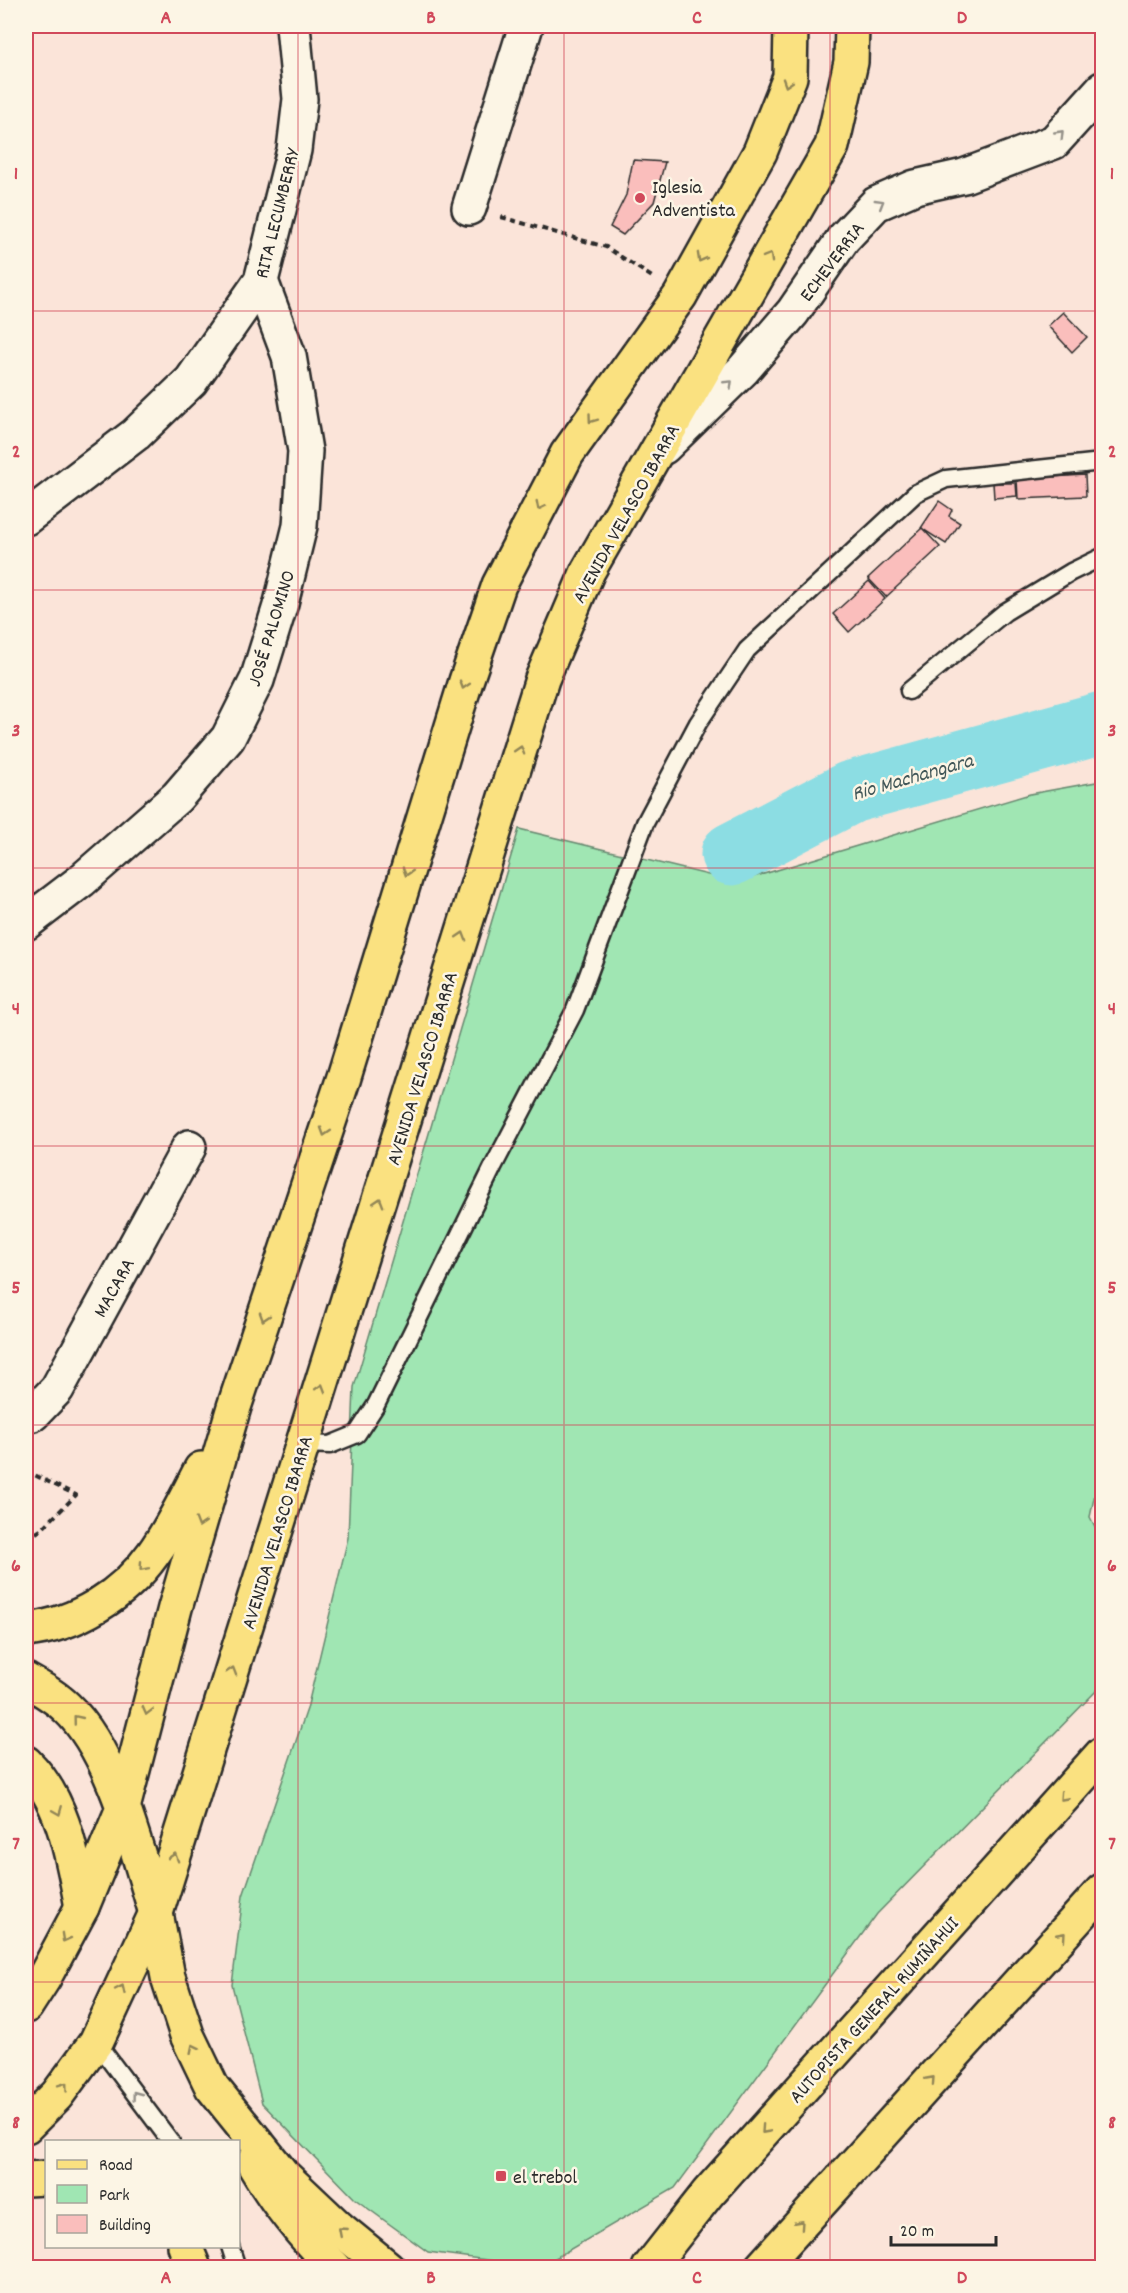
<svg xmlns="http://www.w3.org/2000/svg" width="1128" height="2293" viewBox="0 0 1128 2293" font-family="Dekko,sans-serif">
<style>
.green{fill:#a0e6b3;stroke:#66886f;stroke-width:1.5}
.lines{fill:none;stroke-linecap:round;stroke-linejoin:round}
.river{stroke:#8cdde3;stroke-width:63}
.building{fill:#fabebc;stroke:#2b2b2b;stroke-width:1.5}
.service-casing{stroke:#2b2b2b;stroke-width:21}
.minor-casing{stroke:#2b2b2b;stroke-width:38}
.primary-casing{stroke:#2b2b2b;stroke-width:38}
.trunk-casing{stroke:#2b2b2b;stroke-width:38}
.path{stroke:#2b2b2b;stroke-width:4;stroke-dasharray:6 4.5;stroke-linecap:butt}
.service{stroke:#fcf5e5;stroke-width:16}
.minor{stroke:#fcf5e5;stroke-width:33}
.primary{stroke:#fae180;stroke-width:33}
.trunk{stroke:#fae180;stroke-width:33}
.oneway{stroke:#928656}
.oneway2{stroke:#949088}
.grid{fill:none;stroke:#d1495b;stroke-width:1.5;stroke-opacity:0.55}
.poi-dot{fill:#d1495b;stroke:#fcf5e5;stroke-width:2}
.labels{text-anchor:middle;stroke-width:5;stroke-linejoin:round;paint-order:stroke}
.poi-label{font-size:20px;fill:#2b2b2b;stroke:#fcf5e5;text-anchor:start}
.street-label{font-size:20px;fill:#2b2b2b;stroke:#fcf5e5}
.water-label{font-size:21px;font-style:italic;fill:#435859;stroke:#fcf5e5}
.neatline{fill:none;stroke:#d1495b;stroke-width:2}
.grid-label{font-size:20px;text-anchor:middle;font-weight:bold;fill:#d1495b}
</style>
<rect width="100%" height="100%" fill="#fbe4d9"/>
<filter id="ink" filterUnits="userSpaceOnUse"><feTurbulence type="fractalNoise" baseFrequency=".0167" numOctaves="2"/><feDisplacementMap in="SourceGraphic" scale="12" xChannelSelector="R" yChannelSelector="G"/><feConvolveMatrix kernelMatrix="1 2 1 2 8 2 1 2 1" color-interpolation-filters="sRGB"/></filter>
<g filter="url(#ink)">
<path class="green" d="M1102 781V1461L1090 1517 1102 1540V1685L877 1914 675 2188 540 2267 428 2252 355 2199 262 2103 232 1985 243 1896 307 1709 348 1538 354 1387 519 829 737 882 1030 794Z"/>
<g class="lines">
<path class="river" d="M732 854 851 792 1102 723"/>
</g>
<g class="building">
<path d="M633 160 665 162 654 202 623 235 610 227 626 195Z"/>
<path d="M1063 312 1087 337 1072 352 1048 326Z"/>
<path d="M1085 475 1086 496 1018 499 1017 479Z"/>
<path d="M993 483H1016L1017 496 994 498Z"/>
<path d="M939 501 952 510 949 516 960 523 946 544 921 528Z"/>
<path d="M922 528 940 547 886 597 868 578Z"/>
<path d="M869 581 885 599 849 632 833 614Z"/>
</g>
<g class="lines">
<g class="service-casing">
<g id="service">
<path d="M909 691 1005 612 1071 572 1102 557"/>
<path d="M303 1444 330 1445 357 1434 376 1405 493 1167 575 1010 645 823 698 723 747 650 916 493 946 479 1102 462"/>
<path d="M96 2042 171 2142"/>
<path d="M230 2246 237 2268"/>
</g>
</g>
<g class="minor-casing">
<g id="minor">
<path d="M469 208 526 26"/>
<path d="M664 447 743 370 793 312 843 239 876 204 915 187 964 176 1054 142 1102 89"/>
<path d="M26 518 136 434 191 381 261 281 294 150 300 99 293 26"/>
<path d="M26 923 81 881 177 797 228 738 257 680 281 603 300 526 305 451 289 356 261 281"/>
<path d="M26 1416 33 1414 57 1389 189 1147"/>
</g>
</g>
<g class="primary-casing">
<g id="primary">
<path d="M26 1630C76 1625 124 1595 153 1554 172 1528 186 1498 201 1469"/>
<path d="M26 1680C40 1688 55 1696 67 1708 114 1752 137 1852 156 1913"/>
<path d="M26 2006 44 1978 82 1907 123 1808 175 1608 234 1407 344 1077 466 681 499 585 567 454 680 296 760 152 790 77 791 26"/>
<path d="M26 2126 57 2095 96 2042 156 1913 542 679 588 571 832 146 851 62 852 26"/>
</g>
</g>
<g class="trunk-casing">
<g id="trunk">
<path d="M26 1763C64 1800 72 1856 82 1907"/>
<path d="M156 1913 168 1977 187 2035 212 2087 283 2175 339 2228 388 2268"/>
<path d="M253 2163C277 2204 301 2234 335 2268"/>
<path d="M26 2179 46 2178"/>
<path d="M185 2246 194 2268"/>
<path d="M649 2268 708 2193 1102 1754"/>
<path d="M761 2268 1102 1891"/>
</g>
</g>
<g class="path">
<path d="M501 217 606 247 652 277"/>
<path d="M26 1471 76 1495 42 1529 26 1540"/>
</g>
<use href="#service" class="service"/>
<use href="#minor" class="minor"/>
<use href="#primary" class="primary"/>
<use href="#trunk" class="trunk"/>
</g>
<defs><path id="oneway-chevron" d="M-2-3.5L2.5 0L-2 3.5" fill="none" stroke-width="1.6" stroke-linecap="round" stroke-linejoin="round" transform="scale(1.5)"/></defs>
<g class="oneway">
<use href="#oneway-chevron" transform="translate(787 83) rotate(108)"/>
<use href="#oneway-chevron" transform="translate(769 257) rotate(-60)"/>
<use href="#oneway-chevron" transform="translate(701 258) rotate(119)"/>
<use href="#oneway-chevron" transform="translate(592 419) rotate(126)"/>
<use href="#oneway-chevron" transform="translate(540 506) rotate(117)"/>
<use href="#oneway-chevron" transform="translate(464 685) rotate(108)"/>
<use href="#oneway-chevron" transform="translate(520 750) rotate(-73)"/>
<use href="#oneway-chevron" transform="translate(407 872) rotate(107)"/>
<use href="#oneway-chevron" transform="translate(462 936) rotate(-73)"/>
<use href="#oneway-chevron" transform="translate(325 1132) rotate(108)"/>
<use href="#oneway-chevron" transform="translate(379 1202) rotate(-73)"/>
<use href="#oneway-chevron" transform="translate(264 1317) rotate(108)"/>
<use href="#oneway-chevron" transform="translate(321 1388) rotate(-73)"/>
<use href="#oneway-chevron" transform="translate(200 1523) rotate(107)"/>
<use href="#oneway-chevron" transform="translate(143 1567) rotate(131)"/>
<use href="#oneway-chevron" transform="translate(232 1671) rotate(-73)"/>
<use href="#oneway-chevron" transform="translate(147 1711) rotate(104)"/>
<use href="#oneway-chevron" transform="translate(77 1719) rotate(-129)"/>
<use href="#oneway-chevron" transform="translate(1063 1797) rotate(132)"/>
<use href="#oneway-chevron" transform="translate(58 1811) rotate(68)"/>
<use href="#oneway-chevron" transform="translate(174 1857) rotate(-73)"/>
<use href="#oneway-chevron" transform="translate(1062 1936) rotate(-48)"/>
<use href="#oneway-chevron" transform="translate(65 1938) rotate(119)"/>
<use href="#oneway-chevron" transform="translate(121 1989) rotate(-65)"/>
<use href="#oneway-chevron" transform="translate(194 2048) rotate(-116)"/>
<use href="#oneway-chevron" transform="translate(931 2080) rotate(-48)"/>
<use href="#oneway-chevron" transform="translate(64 2086) rotate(-54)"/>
<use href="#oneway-chevron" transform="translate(765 2130) rotate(132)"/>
<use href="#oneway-chevron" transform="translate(800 2224) rotate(-48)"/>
<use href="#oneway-chevron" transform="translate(342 2231) rotate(-139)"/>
</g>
<g class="oneway2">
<use href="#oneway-chevron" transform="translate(1060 134) rotate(-46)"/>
<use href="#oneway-chevron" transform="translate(880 203) rotate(-31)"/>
<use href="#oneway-chevron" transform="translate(729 384) rotate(-44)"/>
<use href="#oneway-chevron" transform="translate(136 2095) rotate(-127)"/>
</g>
</g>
<path class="grid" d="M298 26V2268M564 26V2268M830 26V2268M26 311H1102M26 590H1102M26 868H1102M26 1146H1102M26 1425H1102M26 1703H1102M26 1982H1102"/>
<g class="poi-dot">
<circle cx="640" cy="198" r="6"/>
<rect x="495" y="2170" width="12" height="12" rx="3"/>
</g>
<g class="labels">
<g class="poi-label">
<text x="652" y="193">Iglesia<tspan x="652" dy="23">Adventista</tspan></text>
<text x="513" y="2183">el trebol</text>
</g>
<g class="street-label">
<text transform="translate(276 213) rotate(-76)" y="7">RITA LECUMBERRY</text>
<text transform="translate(831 261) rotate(-53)" y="7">ECHEVERRIA</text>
<text transform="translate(625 513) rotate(-61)" y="7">AVENIDA VELASCO IBARRA</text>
<text transform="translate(270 628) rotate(-73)" y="7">JOSÉ PALOMINO</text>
<text transform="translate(421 1068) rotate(-73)" y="7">AVENIDA VELASCO IBARRA</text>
<text transform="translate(113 1287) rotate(-61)" y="7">MACARA</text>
<text transform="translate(276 1532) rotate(-73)" y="7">AVENIDA VELASCO IBARRA</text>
<text transform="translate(873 2009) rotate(-48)" y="7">AUTOPISTA GENERAL RUMIÑAHUI</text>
</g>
<g class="water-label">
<text transform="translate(912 776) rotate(-16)" y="7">Rio Machangara</text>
</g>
</g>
<rect width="1128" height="2293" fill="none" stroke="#fcf5e5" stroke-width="66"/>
<rect x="45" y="2140" width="195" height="108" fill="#fcf5e5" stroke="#a8a49b" stroke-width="1.5"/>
<rect x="57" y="2160" width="30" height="9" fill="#fae180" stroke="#a8a49b" stroke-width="1.5"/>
<text x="99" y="2170" font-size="18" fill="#2b2b2b">Road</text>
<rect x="57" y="2185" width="30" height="18" fill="#a0e6b3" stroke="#a8a49b" stroke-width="1.5"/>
<text x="99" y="2200" font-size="18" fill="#2b2b2b">Park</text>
<rect x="57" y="2215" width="30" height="18" fill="#fabebc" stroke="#a8a49b" stroke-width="1.5"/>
<text x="99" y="2230" font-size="18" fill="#2b2b2b">Building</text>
<path d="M891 2236v9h105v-9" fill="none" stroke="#2b2b2b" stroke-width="3"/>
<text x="900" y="2236" font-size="18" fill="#2b2b2b" stroke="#fcf5e5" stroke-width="4.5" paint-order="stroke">20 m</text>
<rect x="33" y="33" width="1062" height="2227" class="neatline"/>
<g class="grid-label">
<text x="166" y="23">A</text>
<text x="431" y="23">B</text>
<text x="697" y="23">C</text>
<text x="962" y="23">D</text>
<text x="16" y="179">1</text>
<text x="1112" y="179">1</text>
<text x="16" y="457">2</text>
<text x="1112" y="457">2</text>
<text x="16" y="736">3</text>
<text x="1112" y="736">3</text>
<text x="16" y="1014">4</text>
<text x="1112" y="1014">4</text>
<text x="16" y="1293">5</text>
<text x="1112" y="1293">5</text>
<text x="16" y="1571">6</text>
<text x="1112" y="1571">6</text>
<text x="16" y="1849">7</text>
<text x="1112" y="1849">7</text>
<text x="16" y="2128">8</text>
<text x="1112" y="2128">8</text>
<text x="166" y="2283">A</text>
<text x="431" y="2283">B</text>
<text x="697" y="2283">C</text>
<text x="962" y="2283">D</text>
</g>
</svg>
